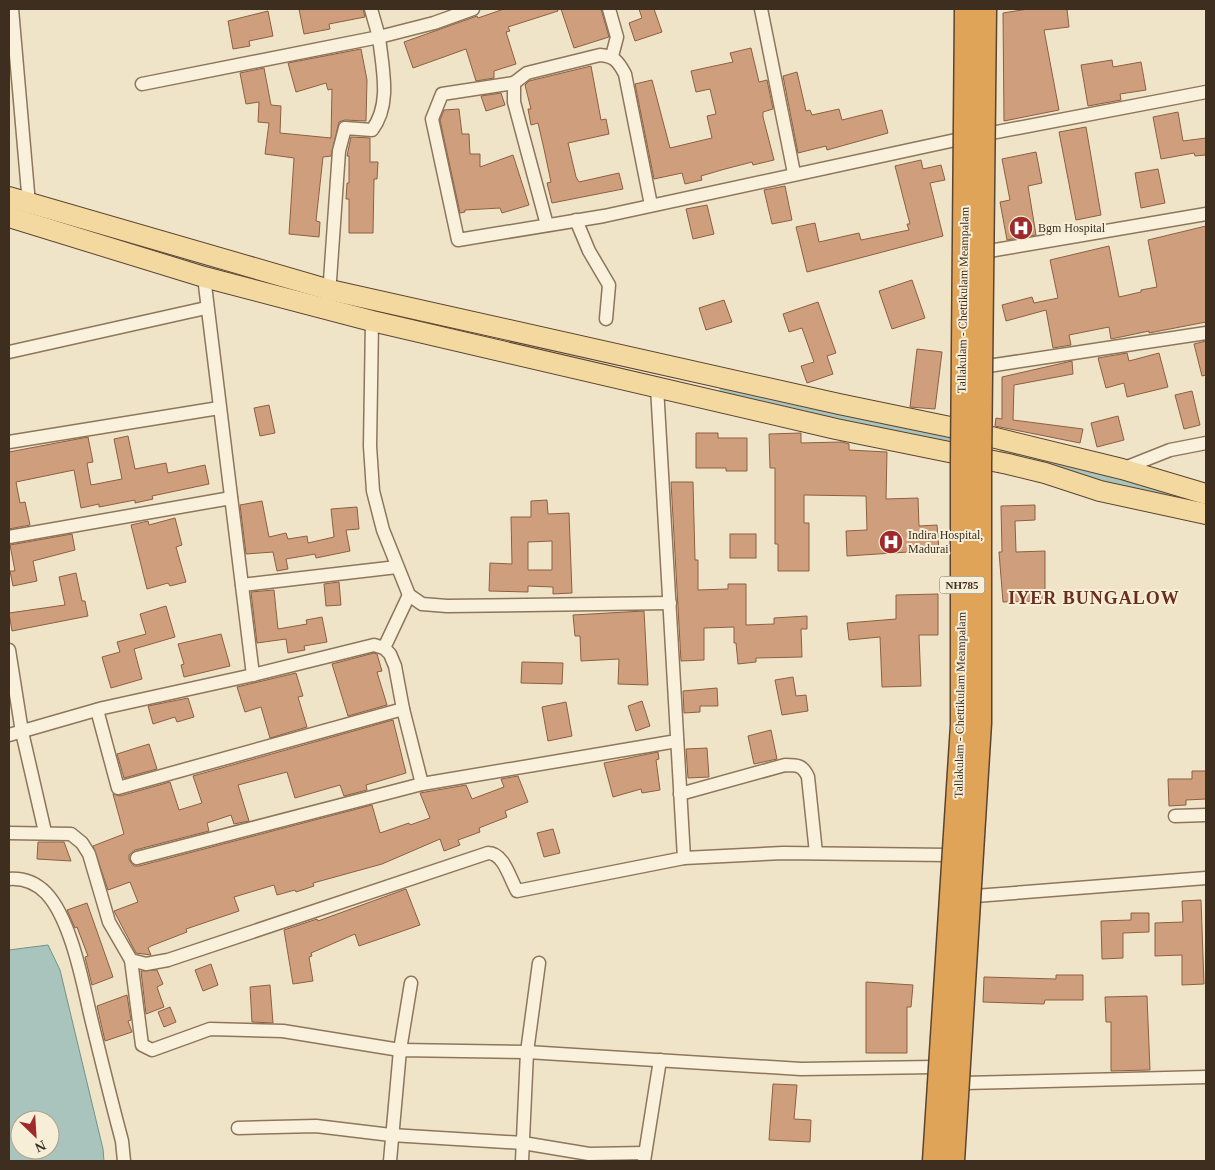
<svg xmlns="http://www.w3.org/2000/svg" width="1215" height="1170" viewBox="0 0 1215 1170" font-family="'Times New Roman',serif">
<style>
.water{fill:#a9c4bc;stroke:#6f938a;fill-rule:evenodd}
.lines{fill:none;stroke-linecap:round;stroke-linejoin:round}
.canal{stroke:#a9c4bc;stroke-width:15}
.building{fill:#cf9f7d;stroke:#8d5f41;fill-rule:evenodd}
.street-casing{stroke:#8d765c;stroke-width:15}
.primary-casing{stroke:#5b4430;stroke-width:22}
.street{stroke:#faf1dc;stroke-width:12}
.primary{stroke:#f3d9a0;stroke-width:20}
.highway-bridge-casing{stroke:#5b4430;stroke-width:25;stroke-linecap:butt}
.highway-bridge{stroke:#e0a458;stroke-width:22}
.labels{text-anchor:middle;stroke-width:4;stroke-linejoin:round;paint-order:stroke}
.shield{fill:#f7eed8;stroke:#756857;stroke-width:1}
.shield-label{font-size:11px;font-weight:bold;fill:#3d2e20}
.poi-label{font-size:12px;fill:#3d2e20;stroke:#f7eed8;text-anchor:start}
.street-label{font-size:12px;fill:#3d2e20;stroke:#f7eed8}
.district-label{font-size:18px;font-weight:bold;letter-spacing:1px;fill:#6b2e1e;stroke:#f7eed8}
</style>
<rect width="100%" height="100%" fill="#f0e4c8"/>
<path class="water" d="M48 945 60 970 103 1149 104 1161H9V950ZM20 1120H50V1150H20Z"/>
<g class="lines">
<g class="canal">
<path d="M65 223 213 266"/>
<path d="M727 389 829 414 932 434 943 441"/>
<path d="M1007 452 1183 497"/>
</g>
</g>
<g class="building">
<path d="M299 9H363L365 17 329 24 330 29 304 34Z"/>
<path d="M504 9H557L558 11 508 27 510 31 506 32 516 64 494 71V78L476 81 466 49 413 68 404 42 477 16 478 18Z"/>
<path d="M561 9H601L609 37 574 48Z"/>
<path d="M639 9H654L662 32 635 41 629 23 642 18Z"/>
<path d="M1028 9H1067L1069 27 1044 30 1059 110 1004 121 1003 13Z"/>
<path d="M268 11 273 36 249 41 250 46 233 49 228 21Z"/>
<path d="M751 48 759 82 767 80 773 109 763 112V117L774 160 753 165 752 162 725 169 701 176 702 180 685 184 682 173 654 179 635 84 652 80 670 148 712 138 707 116 716 114 710 89 696 92 691 71 733 62 730 53Z"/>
<path d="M361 49 367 80 366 121 345 120 339 122 331 156 323 157 316 221 320 222 319 237 289 234 294 158 265 154 269 123 258 122 259 102 246 104 240 73 264 68 271 105 281 106 280 133 331 138 332 89 328 90 326 83 296 92 288 63Z"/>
<path d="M1112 60 1113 67 1141 62 1146 90 1120 94 1121 100 1088 106 1081 65Z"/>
<path d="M591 66 601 120 606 119 609 134 568 143 576 177 579 182 619 173 623 189 552 203 547 183 551 182 544 149 538 123 531 125 528 109H531L525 85 529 81Z"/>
<path d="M797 72 806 111 810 110 812 115 839 109 842 120 882 110 888 133 827 150 826 146 798 153 783 76Z"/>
<path d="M501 93 505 105 486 111 481 96Z"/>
<path d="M459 109 462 134H469L470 154H480V167L513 155 529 205 502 213 500 208 465 210V212L460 213 440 120 444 110Z"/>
<path d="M1178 112 1183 141 1206 138V155L1195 156 1194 153 1161 159 1153 117Z"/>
<path d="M1086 127 1101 215 1076 220 1059 132Z"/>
<path d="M351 137 370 138V162H378L377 179H374L373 233H349V199H346L347 183H349V156H347Z"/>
<path d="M1036 152 1042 183 1028 186 1036 235 1007 240 1000 202 1010 200 1002 159Z"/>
<path d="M921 160 923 169 941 165 945 180 930 183 943 236 807 272 796 227 815 223 819 242 859 233 861 240 909 230 907 224H910L895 166Z"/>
<path d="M1158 169 1165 203 1141 208 1135 173Z"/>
<path d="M785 186 792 220 772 224 764 190Z"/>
<path d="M707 205 714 234 693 239 686 209Z"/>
<path d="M1206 226V322L1149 333V331L1111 339 1109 327 1069 335 1071 345 1053 348 1046 310 1006 321 1002 305 1032 297 1034 303 1058 298 1050 260 1109 246 1119 297 1141 292V290L1157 287 1148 240Z"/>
<path d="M912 280 925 318 892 329 879 291Z"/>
<path d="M724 300 732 322 706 330 699 308Z"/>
<path d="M818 302 836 353 827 356 833 374 807 383 801 366 814 362 802 328 789 332 783 314Z"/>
<path d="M1206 341V375L1202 376 1194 344Z"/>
<path d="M917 349 942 352 935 409 910 407Z"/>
<path d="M1127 353 1129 361 1159 353 1168 387 1127 397 1124 383 1106 388 1098 358Z"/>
<path d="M1072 361 1073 374 1014 385 1013 420 1083 429 1080 443 995 426 996 418 1002 419V377Z"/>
<path d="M1192 391 1200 425 1184 429 1175 395Z"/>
<path d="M269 405 275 433 260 436 254 408Z"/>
<path d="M1118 416 1124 440 1097 447 1091 423Z"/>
<path d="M696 433H718V438H747V471H726V468H696Z"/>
<path d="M801 433V443L842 442 849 444V450L887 452 886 499 918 498 919 526 937 525 939 550 847 556 846 531 867 530 866 496 804 495V523H809V571H778V544H775V468H770L769 434Z"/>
<path d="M128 436 135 469 166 463 168 473 205 465 209 484 152 496 153 499 135 503V500L99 507V504L81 508 74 470 16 482 20 503 25 502 30 525 9 529V452L88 437 93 462 87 463 91 485 122 479 114 439Z"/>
<path d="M671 482H693L695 560H698V590L728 589V584H746V625L774 624V618L807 616V629H801L802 657 756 658V662L738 664 736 643H734V627L704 628V660L681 661Z"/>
<path d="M547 500 548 514 569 513 572 593 553 594V587L528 586V592L489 591 490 563 512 564 511 517H531V501ZM552 541V570H528V542Z"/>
<path d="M262 501 269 537 286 533 288 539 307 536 308 543 334 537 331 509 357 507 359 529 346 530 350 551 316 558 315 554 286 559 288 569 277 571 273 552 246 554 240 505Z"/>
<path d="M1035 505V520L1015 521 1016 552 1045 551V601L1003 602 999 552H1002L1001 506Z"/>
<path d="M175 518 182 545 176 547 186 582 170 586 168 583 147 589 131 525 148 521 149 525Z"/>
<path d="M72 534 75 550 33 561 37 581 13 586 10 571H15L10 545Z"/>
<rect x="730" y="534" width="26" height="24"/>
<path d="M76 573 82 601H85L88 616 12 631 9 613 65 605 59 577Z"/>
<path d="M339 582 341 605 326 606 324 584Z"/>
<path d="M274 590 278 629 307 624 306 620 322 617 327 642 304 646 305 650 288 653 286 639 257 643 251 592Z"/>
<path d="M938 594V635H919L921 686 882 687 880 637 849 640 847 623 896 619V595Z"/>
<path d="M166 606 175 637 134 649 142 679 111 688 102 657 120 652 117 642 146 634 140 614Z"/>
<path d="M644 611 648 685 618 684 619 659 581 661 580 636H575L573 615Z"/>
<path d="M221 634 230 666 184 677 181 665 184 664 178 644Z"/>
<path d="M374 653 377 654 382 671 377 672 387 705 348 716 332 664Z"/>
<path d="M522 662 563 663 562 684 521 683Z"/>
<path d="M296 673 303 696 298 697 307 727 270 738 261 707 245 712 237 687Z"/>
<path d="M793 677 796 696 806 695 808 711 782 715 775 680Z"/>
<path d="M717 688 718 706H700V712L684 713 683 691Z"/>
<path d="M188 698 194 717 177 722 175 717 153 724 148 706Z"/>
<path d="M642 701 650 726 636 731 628 706Z"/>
<path d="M566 702 572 736 548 741 542 707Z"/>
<path d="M393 720 406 773 366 785 367 790 344 796 340 785 295 798 287 772 238 785 249 821 234 824 231 815 207 823 209 831 135 850 129 855V860L134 866H139L372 805 380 833 409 823 410 825 430 818 420 793 466 785 472 799 504 787 501 779 518 776 528 802 505 811 507 817 479 828 480 832 458 840 460 845 444 851 440 839 382 864 313 883 314 886 296 892 295 890 277 895 274 885 234 897 239 911 186 929 187 932 151 946 148 948 151 955 136 953 114 911 138 902 130 882 108 890 93 846 124 834 113 794 120 796 170 782 179 810 202 803 193 776Z"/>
<path d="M771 730 777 759 754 764 748 736Z"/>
<path d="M149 744 157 769 124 778 117 754Z"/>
<path d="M707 748 709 777 688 778 686 749Z"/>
<path d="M658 752 659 759 656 760 660 790 642 793 641 789 613 797 604 763Z"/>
<path d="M1192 771H1206V799L1186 800V805L1169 806 1168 779H1192Z"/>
<path d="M553 829 560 853 544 857 537 833Z"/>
<path d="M38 842H64L71 861 37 859Z"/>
<path d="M406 889 420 925 359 946 355 934 311 953 312 956 309 957 313 981 293 984 284 930 317 919 318 921Z"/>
<path d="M1201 900 1204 984 1182 985V955L1155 956V923L1183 922 1182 901Z"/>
<path d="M87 903 113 977 92 985 85 957 88 956 77 927 75 928 67 910Z"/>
<path d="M1131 913H1149V932L1123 933V958L1102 959 1101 921 1131 920Z"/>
<path d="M211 964 218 985 203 991 195 970Z"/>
<path d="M157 970 163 984 157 987 164 1007 146 1014 141 971Z"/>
<path d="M1056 975H1083V1000H1045L1044 1004 983 1002 984 977 1056 979Z"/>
<path d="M866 982 913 985 911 1007H907V1053H866Z"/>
<path d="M270 985 273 1023 252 1022 250 987Z"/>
<path d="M127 995 131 1020 128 1021 132 1032 105 1041 97 1006Z"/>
<path d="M1147 996 1150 1070 1111 1071V1022H1106L1105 997Z"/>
<path d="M170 1007 176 1022 164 1027 158 1012Z"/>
<path d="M773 1084 797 1085 794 1119 811 1120 810 1142 769 1140Z"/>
</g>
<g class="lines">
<g class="street-casing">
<g id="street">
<path d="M12 9 29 204"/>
<path d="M609 9 617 37 612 56"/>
<path d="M761 9 794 173"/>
<path d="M514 83 442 94 432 119 458 240 604 216 960 139 1206 92"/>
<path d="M142 84 379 37 371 9"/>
<path d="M576 220 589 251 609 285 606 319"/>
<path d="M547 225 514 102V83L527 73 600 55C614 56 618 61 625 74L651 205"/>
<path d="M989 251 1206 214"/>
<path d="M204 277 253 675"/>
<path d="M329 295 339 151 345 128 372 130C392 104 382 67 379 37L434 23 473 9"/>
<path d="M372 321 370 446 373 491 383 530 409 595 422 604 447 606 670 603"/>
<path d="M9 352 206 308"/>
<path d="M988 366 1206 333"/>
<path d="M9 442 219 408"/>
<path d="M1122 469 1170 450 1206 443"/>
<path d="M9 537 231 498"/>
<path d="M242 585 397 567"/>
<path d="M384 648 409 595"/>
<path d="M9 650 22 732 45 832"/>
<path d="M97 710 118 788 403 709"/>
<path d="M9 735 103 708 253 675 374 645 384 648 390 654 395 666 403 709 422 784 677 741"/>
<path d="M680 794 785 765C797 765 803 765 808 777L816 853"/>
<path d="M1175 816 1206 815"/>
<path d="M9 833 71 834 82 843 89 854 109 922 131 960 146 964 168 960 488 853C504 853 510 879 517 891L684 858 657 387"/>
<path d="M137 858 422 784"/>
<path d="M684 858 783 853 948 855"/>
<path d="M9 879C23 878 36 883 46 893 71 919 83 984 91 1018 101 1059 111 1100 122 1141L124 1161"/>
<path d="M975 896 1206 878"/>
<path d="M131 960 142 1045 152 1050 210 1029 283 1031 400 1050 411 983"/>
<path d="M963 1083 1206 1077"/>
<path d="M238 1128 316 1126 391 1135 523 1143 589 1154 645 1153"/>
<path d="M390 1161 400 1050 527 1052 801 1069 934 1067"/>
<path d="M522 1161 527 1052 539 963"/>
<path d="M644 1161 660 1060"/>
</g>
</g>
<g class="primary-casing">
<g id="primary">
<path d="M9 197 330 290 839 404 955 428 1122 469 1206 494"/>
<path d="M9 217 204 277 372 321 836 429 1008 464 1045 473 1100 491 1206 514"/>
</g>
</g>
<use href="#street" class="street"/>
<use href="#primary" class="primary"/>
<g class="highway-bridge-casing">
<g id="highway-bridge">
<path d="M934 1161 962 725V465L966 9"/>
<path d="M953 1161 980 723V465L985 9"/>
</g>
</g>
<use href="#highway-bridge" class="highway-bridge"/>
</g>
<defs>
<g id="hospital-disc" transform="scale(1.25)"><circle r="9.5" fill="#9e2a2b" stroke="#f7eed8"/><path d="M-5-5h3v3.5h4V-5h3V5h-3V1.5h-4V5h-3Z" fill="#fff"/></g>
</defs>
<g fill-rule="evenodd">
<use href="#hospital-disc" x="1021" y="228"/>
<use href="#hospital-disc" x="891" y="542"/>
</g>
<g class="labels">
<rect class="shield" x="939.5" y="576.5" width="45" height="17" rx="4"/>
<g class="shield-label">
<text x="962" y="589">NH785</text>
</g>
<g class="poi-label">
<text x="1038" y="232">Bgm Hospital</text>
<text x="908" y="539">Indira Hospital,<tspan x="908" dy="14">Madurai</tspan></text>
</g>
<g class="street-label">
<text transform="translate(963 300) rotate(-89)" y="4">Tallakulam - Chettikulam Meampalam</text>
<text transform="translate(960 705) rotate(-89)" y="4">Tallakulam - Chettikulam Meampalam</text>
</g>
<g class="district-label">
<text x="1094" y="604">IYER BUNGALOW</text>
</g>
</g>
<rect width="1215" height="1170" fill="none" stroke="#3d2e20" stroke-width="20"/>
<g transform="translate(35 1135) rotate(155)"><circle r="24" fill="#f7eed8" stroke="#ada18e"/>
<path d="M0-4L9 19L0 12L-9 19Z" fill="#9e2a2b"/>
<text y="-8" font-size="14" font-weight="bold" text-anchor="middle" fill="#3d2e20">N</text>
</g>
</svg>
